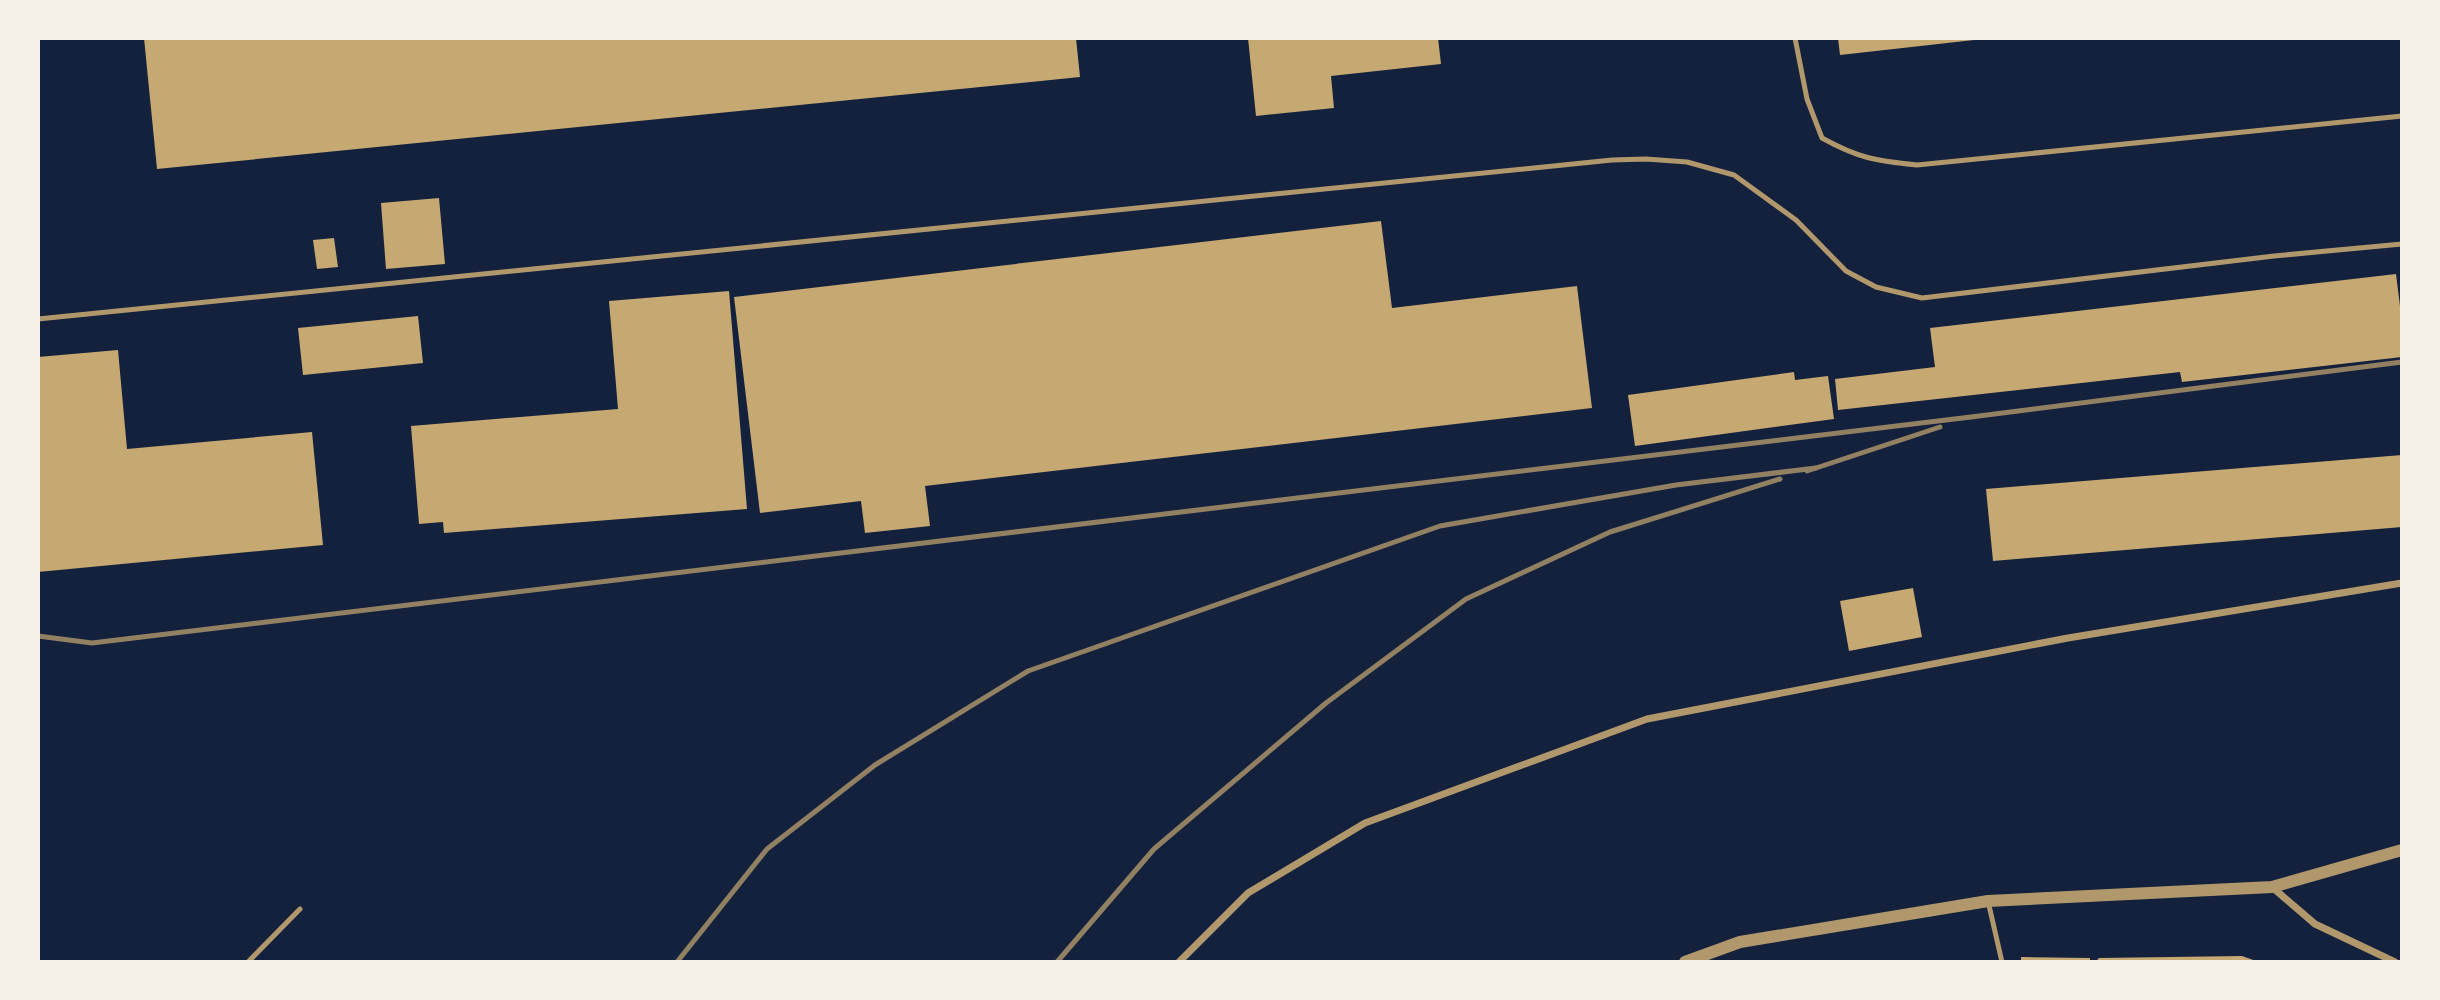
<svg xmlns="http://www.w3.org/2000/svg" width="2440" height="1000" viewBox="0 0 2440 1000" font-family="'PT Sans Narrow',sans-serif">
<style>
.building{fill:#c6a872}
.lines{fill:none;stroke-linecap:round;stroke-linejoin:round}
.service{stroke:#b1986c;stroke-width:5}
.minor{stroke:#b1986c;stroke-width:7}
.tertiary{stroke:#b1986c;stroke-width:12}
.rail{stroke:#918062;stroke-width:5}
</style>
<rect width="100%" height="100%" fill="#14213d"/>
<g class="building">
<path d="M144 38H1076L1080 77 157 169Z"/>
<path d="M1248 38H1438L1441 64 1331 76 1334 108 1256 116Z"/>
<path d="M1838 38H1974V40L1840 55Z"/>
<path d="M439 198 445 264 386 269 381 203Z"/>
<path d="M1381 221 1392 308 1577 286 1592 408 925 486 930 526 865 533 861 501 760 513 734 297Z"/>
<path d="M334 238 338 267 317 269 313 240Z"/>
<path d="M2396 274 2402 322V357L2182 382 2180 372 1838 410 1835 379 1935 367 1930 328Z"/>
<path d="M729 291 747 509 444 533 443 522 419 524 411 426 618 409 609 301Z"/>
<path d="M418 316 423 363 303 375 298 328Z"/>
<path d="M118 350 127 449 312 432 323 545 38 572V357Z"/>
<path d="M1794 372 1795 380 1828 376 1834 419 1635 446 1628 395Z"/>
<path d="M2402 455V527L1993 561 1986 489Z"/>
<path d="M1913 588 1922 637 1849 651 1840 601Z"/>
<path d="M2242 956 2259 962H2095L2099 958Z"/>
<path d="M2021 957 2090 958V962H2021Z"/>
</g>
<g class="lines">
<g class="service">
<path d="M1795 38 1807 99 1822 138C1858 158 1876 161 1917 165L2402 116"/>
<path d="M38 319 1612 160 1646 159 1687 162 1734 175 1796 220 1846 271 1876 287 1922 298 2274 256 2402 244"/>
<path d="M1988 901 2002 962"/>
<path d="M248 962 300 909"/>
</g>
<g class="minor">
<path d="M2272 887 2315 924 2395 962"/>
<path d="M1179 962 1248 893 1365 823 1647 719 2068 638 2402 583"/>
</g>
<path class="tertiary" d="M1685 962 1740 942 1988 901 2272 887 2402 850"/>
<g class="rail">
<path d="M1807 471 1940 427"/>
<path d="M38 636 92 643 1971 417 2402 362"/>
<path d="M677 962 767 849 875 765 1028 671 1440 526 1676 485 1816 468"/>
<path d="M1057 962 1154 849 1326 703 1466 599 1610 532 1780 479"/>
</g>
</g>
<rect width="2440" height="1000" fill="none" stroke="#f6f1e7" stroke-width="80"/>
</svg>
